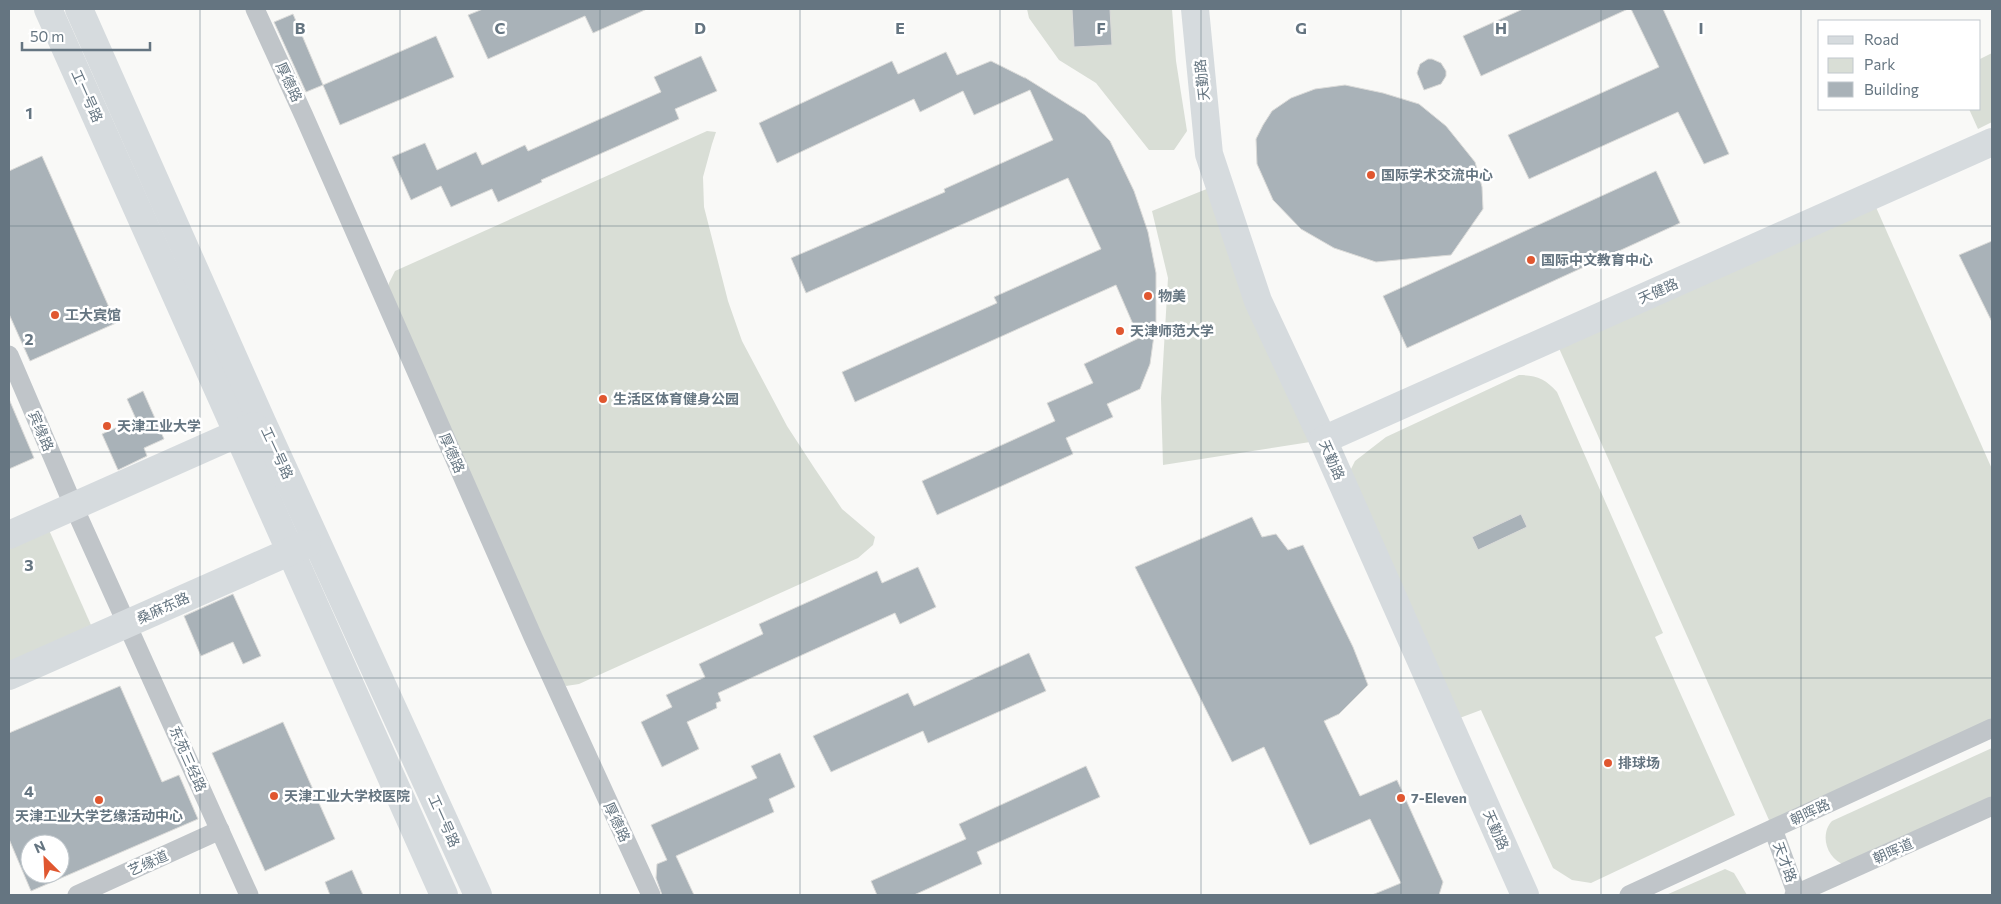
<svg xmlns="http://www.w3.org/2000/svg" width="2001" height="904" viewBox="0 0 2001 904" font-family="Commissioner,'Noto Sans SC',sans-serif">
<style>
.green{fill:#d9ded6}
.building{fill:#a9b2b8;stroke:#dbdbd9;fill-rule:evenodd}
.lines{fill:none;stroke-linecap:round;stroke-linejoin:round}
.street{stroke:#c0c5c9;stroke-width:19}
.secondary{stroke:#d6dbde;stroke-width:28}
.grid{fill:none;stroke:#657581;stroke-width:1;stroke-opacity:0.55}
.poi-dot{fill:#e05730;stroke:#fff;stroke-width:2}
.labels{text-anchor:middle;stroke-width:5;stroke-linejoin:round;paint-order:stroke}
.street-label{font-size:14px;fill:#657581;stroke:#fff}
.poi-label{font-size:14px;font-weight:bold;fill:#657581;stroke:#fff;text-anchor:start}
.grid-label{font-size:16px;text-anchor:middle;font-weight:bold;fill:#657581;stroke:#fff;stroke-width:5;stroke-linejoin:round;paint-order:stroke}
</style>
<rect width="100%" height="100%" fill="#f9f9f7"/>
<g class="green">
<path d="M1027 9H1172L1176 61 1187 131 1174 150H1149L1096 83 1059 60 1029 18Z"/>
<path d="M1992 53V122L1978 129 1969 109H1980V59Z"/>
<path d="M707 131 716 132 712 144 703 177 704 207 728 301 742 341 787 426 815 469 842 509 875 537 873 545 858 558 579 684 566 686 560 680 387 293 389 283 395 271Z"/>
<path d="M1219 184 1323 440 1163 465 1161 398 1168 278 1152 211Z"/>
<path d="M1871 196 1992 469V728L1773 829 1554 337Z"/>
<path d="M1519 375C1536 375 1546 379 1557 392L1663 633 1655 637 1735 815 1591 883 1572 880 1553 868 1481 710 1457 719 1349 473 1355 461 1386 437Z"/>
<path d="M49 530 91 625 9 662V549Z"/>
<path d="M1992 748V802L1845 865C1827 859 1819 835 1832 821Z"/>
<path d="M1725 869 1734 873 1747 895H1666Z"/>
</g>
<g class="building">
<path d="M483 9H647L593 33 585 16 488 59 468 15Z"/>
<path d="M1072 9H1110L1112 45 1074 47Z"/>
<path d="M1523 9H1628L1481 76 1463 36Z"/>
<path d="M1631 9H1663L1729 154 1704 164 1678 112 1529 179 1508 135 1659 67Z"/>
<path d="M293 14 323 85 306 92 274 22Z"/>
<path d="M436 36 454 77 340 125 323 85Z"/>
<path d="M946 52 957 75 991 61 1025 78 1024 77 1085 115 1110 141 1134 191 1148 232 1156 273V321L1150 364 1140 389 1107 404 1113 417 1066 438 1073 454 937 515 922 481 1055 421 1047 403 1093 383 1084 364 1139 338 1116 285 855 402 842 372 997 303 994 297 1101 249 1068 178 806 293 791 258 945 192 944 189 1053 140 1030 90 974 115 963 91 920 112 914 99 777 163 759 123 892 61 898 74Z"/>
<path d="M701 56 717 91 675 109 679 119 541 180 542 182 498 202 492 189 451 207 441 186 411 200 392 157 425 143 437 170 476 152 482 165 525 145 528 151 661 92 654 77Z"/>
<path d="M1428 59H1432L1441 63 1446 71V76L1441 84 1424 90 1417 73 1420 64Z"/>
<path d="M1345 85 1383 93 1419 104 1446 126 1475 162 1482 187 1483 209 1451 255 1376 262 1334 248 1301 229 1273 200 1257 164 1256 139 1263 125 1272 111 1291 98 1315 89Z"/>
<path d="M42 156 116 323 30 361 9 314V171Z"/>
<path d="M1656 171 1680 223 1407 348 1383 296Z"/>
<path d="M1992 241V322L1959 255Z"/>
<path d="M143 391 164 439 144 448 147 456 118 470 102 434 136 419 127 399Z"/>
<path d="M9 399 34 458 9 469Z"/>
<path d="M1521 514 1527 527 1478 550 1472 537Z"/>
<path d="M1252 517 1262 537 1276 534 1288 550 1303 545 1353 647 1368 685 1339 714 1324 721 1360 796 1397 780 1443 882 1439 895H1372L1401 883 1370 819 1310 845 1264 747 1232 762 1135 567Z"/>
<path d="M918 567 936 607 900 624 895 613 718 693 721 701 716 703 717 708 687 722 699 749 662 767 641 722 672 707 666 695 705 677 699 664 763 634 759 624 877 571 882 583Z"/>
<path d="M233 594 261 656 243 664 233 642 201 656 184 616Z"/>
<path d="M1029 653 1046 691 928 743 923 731 831 772 813 736 908 693 914 706Z"/>
<path d="M120 686 162 782 179 775 198 819 31 891 9 839V733ZM30 844H60V874H30Z"/>
<path d="M283 722 335 839 265 871 212 753Z"/>
<path d="M780 753 795 787 769 799 774 812 676 856 694 895H662L656 878 657 864 667 860 651 825 757 778 751 766Z"/>
<path d="M1086 766 1100 797 977 852 982 864 914 895H877L871 881 966 839 959 824Z"/>
<path d="M352 870 363 895H330L325 882Z"/>
</g>
<g class="lines">
<g class="street">
<path d="M255 9 304 116 533 637 651 895"/>
<path d="M9 355 74 507 249 895"/>
<path d="M1773 829 1797 895"/>
<path d="M77 895 220 830"/>
<path d="M1629 895 1992 728"/>
<path d="M1794 895 1992 806"/>
</g>
<g class="secondary">
<path d="M48 9 444 895"/>
<path d="M79 9 262 422 478 895"/>
<path d="M1195 9 1209 154 1258 301 1323 440 1525 895"/>
<path d="M1323 440 1992 142"/>
<path d="M9 535 254 426"/>
<path d="M9 676 307 544"/>
</g>
</g>
<path class="grid" d="M200 9V895M400 9V895M600 9V895M800 9V895M1000 9V895M1201 9V895M1401 9V895M1601 9V895M1801 9V895M9 226H1992M9 452H1992M9 678H1992"/>
<g class="poi-dot">
<circle cx="1371" cy="175" r="5"/>
<circle cx="1531" cy="260" r="5"/>
<circle cx="1148" cy="296" r="5"/>
<circle cx="55" cy="315" r="5"/>
<circle cx="1120" cy="331" r="5"/>
<circle cx="603" cy="399" r="5"/>
<circle cx="107" cy="426" r="5"/>
<circle cx="1608" cy="763" r="5"/>
<circle cx="274" cy="796" r="5"/>
<circle cx="1401" cy="798" r="5"/>
<circle cx="99" cy="800" r="5"/>
</g>
<g class="labels">
<g class="street-label">
<text transform="translate(1202 80) rotate(-96)" y="5">天勤路</text>
<text transform="translate(289 82) rotate(65)" y="5">厚德路</text>
<text transform="translate(87 96) rotate(66)" y="5">工一号路</text>
<text transform="translate(1658 291) rotate(-24)" y="5">天健路</text>
<text transform="translate(41 431) rotate(67)" y="5">宾缘路</text>
<text transform="translate(277 453) rotate(65)" y="5">工一号路</text>
<text transform="translate(452 453) rotate(66)" y="5">厚德路</text>
<text transform="translate(1332 460) rotate(66)" y="5">天勤路</text>
<text transform="translate(163 608) rotate(-24)" y="5">桑麻东路</text>
<text transform="translate(188 759) rotate(66)" y="5">东苑三经路</text>
<text transform="translate(1810 812) rotate(-25)" y="5">朝晖路</text>
<text transform="translate(444 821) rotate(66)" y="5">工一号路</text>
<text transform="translate(617 822) rotate(65)" y="5">厚德路</text>
<text transform="translate(1496 830) rotate(66)" y="5">天勤路</text>
<text transform="translate(1893 851) rotate(-24)" y="5">朝晖道</text>
<text transform="translate(1785 862) rotate(70)" y="5">天才路</text>
<text transform="translate(148 863) rotate(-24)" y="5">艺缘道</text>
</g>
<g class="poi-label">
<text x="1381" y="180">国际学术交流中心</text>
<text x="1541" y="265">国际中文教育中心</text>
<text x="1158" y="301">物美</text>
<text x="65" y="320">工大宾馆</text>
<text x="1130" y="336">天津师范大学</text>
<text x="613" y="404">生活区体育健身公园</text>
<text x="117" y="431">天津工业大学</text>
<text x="1618" y="768">排球场</text>
<text x="284" y="801">天津工业大学校医院</text>
<text x="1411" y="803">7-Eleven</text>
<text x="99" y="821" text-anchor="middle">天津工业大学艺缘活动中心</text>
</g>
</g>
<g class="grid-label">
<text x="300" y="34">B</text>
<text x="500" y="34">C</text>
<text x="700" y="34">D</text>
<text x="900" y="34">E</text>
<text x="1101" y="34">F</text>
<text x="1301" y="34">G</text>
<text x="1501" y="34">H</text>
<text x="1701" y="34">I</text>
<text x="29" y="119">1</text>
<text x="29" y="345">2</text>
<text x="29" y="571">3</text>
<text x="29" y="797">4</text>
</g>
<rect width="2001" height="904" fill="none" stroke="#657581" stroke-width="20"/>
<rect x="1818" y="20" width="162" height="90" fill="#ffffff" stroke="#c1c8cd"/>
<rect x="1828" y="36" width="25" height="8" fill="#d6dbde" stroke="#c1c8cd"/>
<text x="1864" y="45" font-size="15" fill="#657581">Road</text>
<rect x="1828" y="58" width="25" height="15" fill="#d9ded6" stroke="#c1c8cd"/>
<text x="1864" y="70" font-size="15" fill="#657581">Park</text>
<rect x="1828" y="82" width="25" height="15" fill="#a9b2b8" stroke="#c1c8cd"/>
<text x="1864" y="95" font-size="15" fill="#657581">Building</text>
<g transform="translate(45 859) rotate(336)"><circle r="24" fill="#ffffff" stroke="#c1c8cd"/>
<path d="M0-4L9 19L0 12L-9 19Z" fill="#e05730"/>
<text y="-8" font-size="14" font-weight="bold" text-anchor="middle" fill="#657581">N</text>
</g>
<path d="M22 42v8h128v-8" fill="none" stroke="#657581" stroke-width="2.5"/>
<text x="30" y="42" font-size="15" fill="#657581" stroke="#ffffff" stroke-width="4" paint-order="stroke">50 m</text>
</svg>
